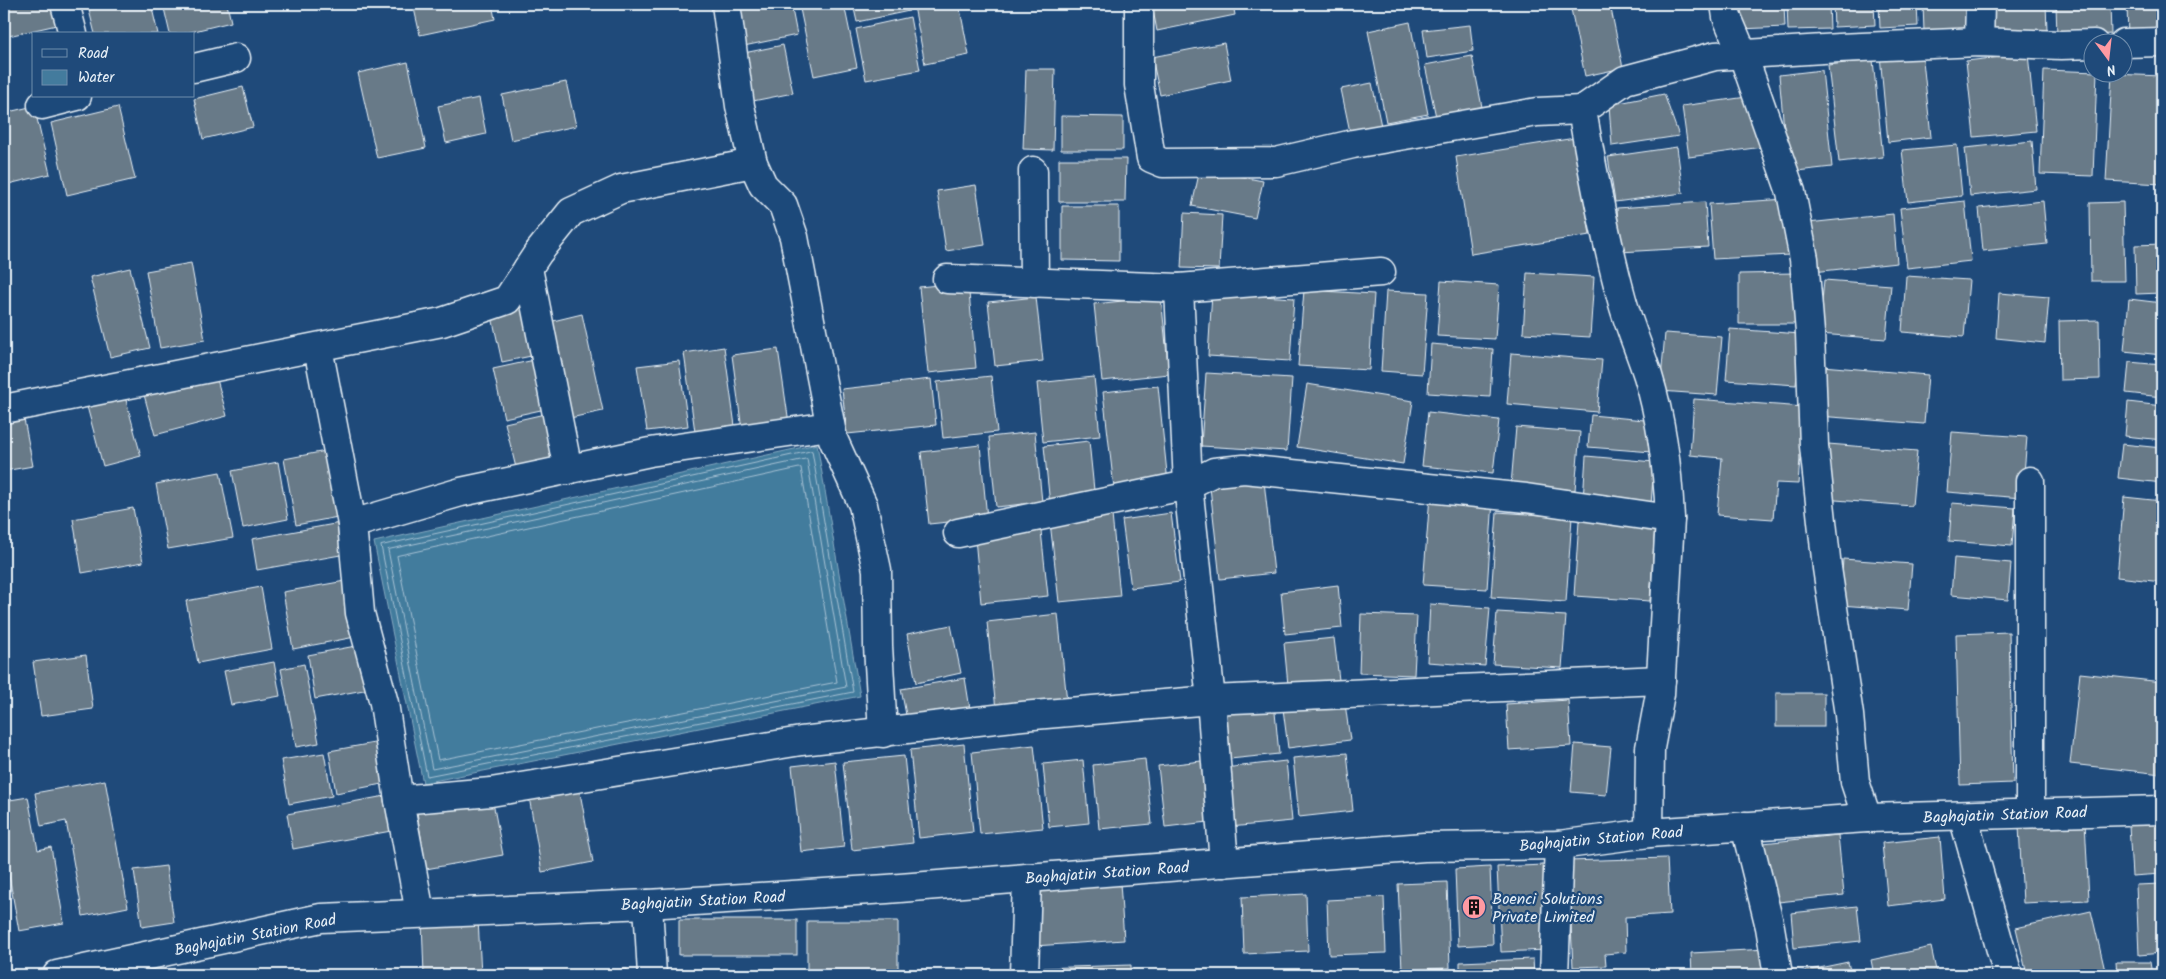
<svg xmlns="http://www.w3.org/2000/svg" width="2166" height="979" viewBox="0 0 2166 979" font-family="Kalam,sans-serif">
<style>
.water{fill:#437b9d;stroke:#85aac1}
.lines{fill:none;stroke-linecap:round;stroke-linejoin:round}
.shore{stroke:#a6c2d4;stroke-width:1}
.building{fill:#677a88;stroke:#e8f1f8}
.minor-casing{stroke:#e8f1f8;stroke-width:31}
.minor{stroke:#1f4a7a;stroke-width:28}
.labels{text-anchor:middle;stroke-width:4.5;stroke-linejoin:round;paint-order:stroke}
.street-label{font-size:16px;fill:#e8f1f8;stroke:#1f4a7a}
.poi-label{font-size:16px;fill:#e8f1f8;stroke:#1f4a7a;text-anchor:start}
</style>
<rect width="100%" height="100%" fill="#1f4a7a"/>
<filter id="ink" filterUnits="userSpaceOnUse"><feTurbulence type="fractalNoise" baseFrequency=".02" numOctaves="2"/><feDisplacementMap in="SourceGraphic" scale="10" xChannelSelector="R" yChannelSelector="G"/><feConvolveMatrix kernelMatrix="1 2 1 2 8 2 1 2 1" color-interpolation-filters="sRGB"/></filter>
<g filter="url(#ink)">
<path class="water" d="M817 444 860 696 423 783 374 542Z"/>
<g class="lines">
<g class="shore">
<path d="M812 451 853 692 427 776 381 546Z"/>
<path d="M807 459 846 687 432 769 388 550Z"/>
<path d="M801 468 837 682 438 760 397 556Z"/>
</g>
</g>
<g class="building">
<path d="M4 4H57L61 24 4 37Z"/>
<path d="M114 4H151L158 34H95L89 10Z"/>
<path d="M163 4H227L231 22 182 34H170Z"/>
<path d="M413 4H492L495 19 420 35Z"/>
<path d="M731 4H791L797 35 739 47Z"/>
<path d="M799 4H844L857 67 814 76Z"/>
<path d="M853 4H908L909 11 857 22Z"/>
<path d="M927 4H959L969 55 925 64 914 6Z"/>
<path d="M1152 4H1233L1235 15 1157 31Z"/>
<path d="M1570 4H1610L1623 68 1585 76Z"/>
<path d="M1739 4H1784L1785 27 1740 29Z"/>
<path d="M1787 4H1829L1830 29 1788 30Z"/>
<path d="M1833 4H1874L1875 25 1834 27Z"/>
<path d="M1879 4H1917L1918 26 1880 28Z"/>
<path d="M1923 4H1971L1972 30 1924 31Z"/>
<path d="M1992 4H2046L2047 30 1993 32Z"/>
<path d="M2056 4H2110L2111 34 2057 37Z"/>
<path d="M2127 4H2162V36L2128 38Z"/>
<path d="M910 17 920 70 866 80 856 29Z"/>
<path d="M1410 22 1428 114 1386 122 1368 31Z"/>
<path d="M1470 25 1473 51 1427 58 1423 30Z"/>
<path d="M1224 43 1231 80 1160 95 1152 57Z"/>
<path d="M783 45 793 93 748 102 739 54Z"/>
<path d="M1922 51 1931 137 1888 142 1880 55Z"/>
<path d="M2028 54 2036 131 1974 137 1966 61Z"/>
<path d="M1472 56 1482 107 1436 117 1425 65Z"/>
<path d="M1873 60 1883 157 1839 162 1828 65Z"/>
<path d="M408 62 426 148 377 158 358 73Z"/>
<path d="M1026 69H1055L1053 150 1023 149Z"/>
<path d="M1822 70 1832 167 1788 172 1779 75Z"/>
<path d="M2044 70 2097 72 2093 176 2040 174Z"/>
<path d="M2112 74 2162 76V184L2106 181Z"/>
<path d="M566 82 576 126 511 140 502 95Z"/>
<path d="M1372 83 1381 126 1350 132 1341 89Z"/>
<path d="M243 87 253 127 203 139 194 99Z"/>
<path d="M1664 94 1679 136 1612 146 1609 105Z"/>
<path d="M1754 96 1762 147 1689 157 1682 106Z"/>
<path d="M479 98 486 134 446 143 438 106Z"/>
<path d="M34 106 50 174 4 185V113Z"/>
<path d="M118 107 135 179 67 195 51 123Z"/>
<path d="M1061 116 1123 117V150H1061Z"/>
<path d="M1575 138 1590 235 1471 254 1456 157Z"/>
<path d="M2032 141 2036 189 1970 196 1965 148Z"/>
<path d="M1957 145 1962 196 1908 202 1902 150Z"/>
<path d="M1677 147 1683 193 1615 202 1608 157Z"/>
<path d="M1059 159H1126L1125 202H1059Z"/>
<path d="M1200 169 1263 181 1255 218 1192 206Z"/>
<path d="M976 185 985 245 946 251 937 191Z"/>
<path d="M1787 199 1790 255 1713 259 1709 204Z"/>
<path d="M1965 201 1971 261 1907 268 1900 208Z"/>
<path d="M2043 201 2047 244 1983 251 1979 208Z"/>
<path d="M1705 202 1708 247 1620 252 1617 208Z"/>
<path d="M2123 202 2125 281H2091L2090 203Z"/>
<path d="M1062 206H1119V261L1062 260Z"/>
<path d="M1184 213 1222 215 1219 269 1181 268Z"/>
<path d="M1893 214 1897 263 1813 272 1808 223Z"/>
<path d="M2162 244V293L2136 294 2135 245Z"/>
<path d="M191 263 205 340 160 348 146 271Z"/>
<path d="M130 268 150 348 110 357 90 277Z"/>
<path d="M1527 273 1594 277 1590 337 1523 333Z"/>
<path d="M1797 273V324H1739V274Z"/>
<path d="M1906 276 1969 280 1964 337 1902 332Z"/>
<path d="M1824 280 1891 285 1886 339 1819 334Z"/>
<path d="M1441 281 1499 285 1495 339 1437 336Z"/>
<path d="M968 282 976 368 928 373 919 287Z"/>
<path d="M1304 290 1374 294 1369 370 1298 366Z"/>
<path d="M1386 291 1428 293 1422 374 1381 371Z"/>
<path d="M1212 293 1294 298 1290 361 1208 356Z"/>
<path d="M1999 293 2049 297 2045 343 1996 338Z"/>
<path d="M1036 297 1043 361 995 366 988 302Z"/>
<path d="M1161 297 1169 374 1102 381 1094 304Z"/>
<path d="M2129 299 2162 303V355L2124 351Z"/>
<path d="M530 304 541 354 502 362 491 312Z"/>
<path d="M582 314 603 411 570 418 549 322Z"/>
<path d="M2099 320 2100 379 2060 380 2059 321Z"/>
<path d="M1730 329 1801 334 1796 385 1726 380Z"/>
<path d="M1665 333 1722 337 1717 395 1660 391Z"/>
<path d="M1431 344 1493 349 1490 397 1428 393Z"/>
<path d="M724 347 736 433 696 439 684 353Z"/>
<path d="M778 349 789 423 742 430 732 355Z"/>
<path d="M1511 353 1602 360 1597 412 1507 404Z"/>
<path d="M539 359 550 408 504 418 493 369Z"/>
<path d="M679 361 688 426 647 431 637 366Z"/>
<path d="M2129 362 2162 365V397L2126 393Z"/>
<path d="M1822 366 1928 375 1924 424 1818 416Z"/>
<path d="M215 372 227 416 155 435 143 391Z"/>
<path d="M1206 373 1292 378 1287 451 1201 446Z"/>
<path d="M991 376 997 432 943 438 937 382Z"/>
<path d="M1094 377 1100 436 1043 442 1037 383Z"/>
<path d="M931 379 936 425 847 434 842 389Z"/>
<path d="M1307 384 1413 401 1403 464 1297 447Z"/>
<path d="M1158 386 1168 483 1114 488 1103 392Z"/>
<path d="M123 389 141 456 103 466 85 399Z"/>
<path d="M1694 399 1804 407 1798 484 1776 483 1773 519 1717 515 1722 458 1690 455Z"/>
<path d="M2128 402 2162 406V440L2125 436Z"/>
<path d="M22 409 33 466 4 471V413Z"/>
<path d="M1428 412 1499 420 1493 473 1422 466Z"/>
<path d="M549 413 561 465 518 476 505 423Z"/>
<path d="M1591 415 1655 421 1652 452 1588 447Z"/>
<path d="M1516 427 1580 432 1575 490 1511 485Z"/>
<path d="M1035 432 1042 502 996 507 989 437Z"/>
<path d="M1952 432 2027 437 2022 498 1947 492Z"/>
<path d="M1089 441 1095 500 1050 505 1044 446Z"/>
<path d="M1828 444 1917 451 1912 506 1823 499Z"/>
<path d="M2122 444 2162 448V483L2118 478Z"/>
<path d="M980 445 987 518 929 524 921 452Z"/>
<path d="M331 450 343 516 296 525 284 459Z"/>
<path d="M1586 456 1654 462 1651 505 1583 500Z"/>
<path d="M278 462 288 519 243 528 232 471Z"/>
<path d="M220 472 233 538 168 549 156 484Z"/>
<path d="M1264 481 1274 573 1220 579 1210 487Z"/>
<path d="M1430 496 1493 500 1487 589 1423 585Z"/>
<path d="M2124 497 2162 501V582L2117 577Z"/>
<path d="M1952 503 2015 508 2012 546 1949 541Z"/>
<path d="M133 508 143 562 82 573 73 519Z"/>
<path d="M1497 512 1572 517 1566 602 1491 597Z"/>
<path d="M1171 513 1180 582 1131 588 1122 520Z"/>
<path d="M1112 515 1120 596 1059 602 1050 522Z"/>
<path d="M1579 521 1655 525 1650 601 1574 596Z"/>
<path d="M340 523 346 554 257 570 252 539Z"/>
<path d="M1041 531 1048 596 981 603 975 538Z"/>
<path d="M1954 558 2011 563 2008 600 1951 595Z"/>
<path d="M1843 559 1912 564 1908 610 1840 605Z"/>
<path d="M345 581 355 637 293 649 283 592Z"/>
<path d="M1338 585 1342 628 1285 634 1281 592Z"/>
<path d="M261 587 272 649 198 663 186 601Z"/>
<path d="M1430 604 1490 608 1485 666 1427 662Z"/>
<path d="M1497 612 1566 616 1562 668 1493 664Z"/>
<path d="M1058 614 1067 702 996 710 987 622Z"/>
<path d="M1361 614 1417 616 1414 675 1359 673Z"/>
<path d="M951 625 961 673 916 683 907 634Z"/>
<path d="M2009 632 2013 783 1960 785 1956 634Z"/>
<path d="M1334 638 1339 680 1288 685 1284 643Z"/>
<path d="M361 645 369 689 315 699 308 655Z"/>
<path d="M86 655 93 709 41 716 33 662Z"/>
<path d="M274 662 280 696 231 705 224 671Z"/>
<path d="M304 664 319 743 296 747 281 669Z"/>
<path d="M2080 673 2162 682V774L2070 764Z"/>
<path d="M965 678 970 709 907 720 901 689Z"/>
<rect x="1776" y="693" width="48" height="34"/>
<path d="M1344 696 1350 740 1288 748 1282 701Z"/>
<path d="M1568 700 1571 746 1509 750 1506 704Z"/>
<path d="M1274 702 1279 754 1220 760 1216 708Z"/>
<path d="M380 742 387 783 336 793 329 751Z"/>
<path d="M964 744 973 832 919 838 910 750Z"/>
<path d="M1575 744 1611 747 1606 795 1571 792Z"/>
<path d="M1034 745 1043 828 980 834 972 752Z"/>
<path d="M4 753 10 774 4 776Z"/>
<path d="M324 753 332 796 289 804 281 760Z"/>
<path d="M1347 753 1353 811 1299 817 1293 758Z"/>
<path d="M904 756 913 843 852 850 843 762Z"/>
<path d="M1145 759 1152 824 1099 829 1093 765Z"/>
<path d="M1083 760 1089 823 1049 827 1043 764Z"/>
<path d="M1210 760 1217 821 1165 827 1158 766Z"/>
<path d="M835 761 844 847 801 852 792 766Z"/>
<path d="M1286 761 1292 821 1230 827 1224 768Z"/>
<path d="M105 780 128 907 83 916 66 821 41 826 35 793Z"/>
<path d="M578 782 593 862 542 872 528 791Z"/>
<path d="M491 792 503 855 426 869 416 806Z"/>
<path d="M385 796 391 831 293 849 287 814Z"/>
<path d="M28 797 38 850 51 847 64 923 19 931 4 848V801Z"/>
<path d="M2085 822 2089 900 2023 903 2019 826Z"/>
<path d="M2162 824V874L2132 876 2129 825Z"/>
<path d="M1838 835 1844 895 1769 903 1763 843Z"/>
<path d="M1940 837 1945 899 1888 906 1882 843Z"/>
<path d="M1667 858 1670 914 1625 917 1626 952 1605 954 1606 966 1573 967 1568 861Z"/>
<path d="M1544 865 1547 950 1501 952 1497 867Z"/>
<path d="M166 866 174 922 142 927 134 870Z"/>
<path d="M1490 867 1493 944 1458 946 1455 869Z"/>
<path d="M1447 882 1450 968 1402 970 1398 884Z"/>
<path d="M1120 883 1124 940 1034 946 1031 889Z"/>
<path d="M2162 884V953L2139 955 2136 885Z"/>
<path d="M1306 894 1308 951 1244 954 1242 897Z"/>
<path d="M1384 897 1386 953 1329 955 1327 900Z"/>
<path d="M1857 906 1861 941 1794 948 1791 913Z"/>
<path d="M2091 911 2106 975H2027L2016 928Z"/>
<path d="M478 919 481 975H424L422 921Z"/>
<rect x="679" y="920" width="118" height="35"/>
<rect x="807" y="921" width="91" height="54"/>
<path d="M1931 947 1937 975H1874L1871 960Z"/>
<path d="M1768 949 1769 975H1692L1691 953Z"/>
<path d="M1533 959 1534 975H1460V962Z"/>
<path d="M1848 962 1851 975 1791 974Z"/>
<path d="M2116 962H2150L2152 975H2117Z"/>
<path d="M1131 965V975H1041V968Z"/>
<path d="M627 969 628 975H549Z"/>
</g>
<g class="lines">
<g class="minor-casing">
<g id="minor">
<path d="M65 4 73 34"/>
<path d="M726 4 740 106 753 163 763 185 783 205 794 237 833 439 863 505 877 570 878 646 883 733"/>
<path d="M1139 4V85L1151 158 1163 163 1276 162 1353 144 1537 112 1582 110"/>
<path d="M1725 4 1727 17 1743 55 1791 192 1804 259 1810 333 1814 446 1827 568 1849 715 1855 782 1867 818"/>
<path d="M1979 42 1980 4"/>
<path d="M2124 43 2162 42"/>
<path d="M194 68 236 58"/>
<path d="M42 105 77 96"/>
<path d="M1033 171 1034 283"/>
<path d="M528 268 568 470"/>
<path d="M947 279 1179 288 1381 272"/>
<path d="M1179 288 1188 485 1211 700 1224 863"/>
<path d="M318 348 352 524"/>
<path d="M4 409 442 322 507 300 538 253 571 212 621 189 753 163"/>
<path d="M2030 481V813"/>
<path d="M958 533 1188 485 1214 472 1244 469 1526 498 1670 519"/>
<path d="M399 800 491 792 801 741 1022 716 1211 700 1661 680"/>
<path d="M1963 816 2008 975"/>
<path d="M1745 826 1770 927 1778 975"/>
<path d="M1649 833 1650 748 1660 694 1670 519C1668 471 1662 422 1648 376 1640 351 1629 326 1622 300 1605 238 1593 174 1582 110L1625 80 1715 56 1839 48 1979 42 2061 45 2094 44"/>
<path d="M648 904 652 975"/>
<path d="M420 913 399 800 384 703 360 613 352 524 461 492 650 452 830 426"/>
<path d="M57 975 321 918 648 904 887 889 1424 847 1559 845 1649 833 1867 818 2162 810"/>
<path d="M1024 975 1027 878"/>
<path d="M1554 975 1559 845"/>
</g>
</g>
<use href="#minor" class="minor"/>
</g>
</g>
<defs>
<g id="building-disc" transform="scale(1.25)"><circle r="9.5" fill="#ff9aa2" stroke="#1f4a7a"/><path d="M-4-6H4V6H1V3H-1V6H-4ZM-2.5-4.3h1.7v1.8h-1.7ZM.8-4.3h1.7v1.8H.8ZM-2.5-1h1.7V.8h-1.7ZM.8-1h1.7V.8H.8Z" fill="#111"/></g>
</defs>
<g fill-rule="evenodd">
<use href="#building-disc" x="1474" y="907"/>
</g>
<g class="labels">
<g class="street-label">
<text transform="translate(2005 814) rotate(-2)" y="6">Baghajatin Station Road</text>
<text transform="translate(1601 838) rotate(-5)" y="6">Baghajatin Station Road</text>
<text transform="translate(1107 872) rotate(-4)" y="6">Baghajatin Station Road</text>
<text transform="translate(703 900) rotate(-3)" y="6">Baghajatin Station Road</text>
<text transform="translate(255 934) rotate(-11)" y="6">Baghajatin Station Road</text>
</g>
<g class="poi-label">
<text x="1492" y="904">Boenci Solutions<tspan x="1492" dy="18">Private Limited</tspan></text>
</g>
</g>
<rect width="2166" height="979" fill="none" stroke="#1f4a7a" stroke-width="20"/>
<rect x="10" y="10" width="2146" height="959" fill="none" stroke="#e8f1f8" stroke-width="2" filter="url(#ink)"/>
<rect x="32" y="32" width="162" height="65" fill="#1f4a7a" stroke="#6f8dac"/>
<rect x="42" y="49" width="25" height="8" fill="#1f4a7a" stroke="#6f8dac"/>
<text x="78" y="58" font-size="15" fill="#e8f1f8">Road</text>
<rect x="42" y="70" width="25" height="15" fill="#437b9d" stroke="#6f8dac"/>
<text x="78" y="82" font-size="15" fill="#e8f1f8">Water</text>
<g transform="translate(2108 58) rotate(165)"><circle r="24" fill="#1f4a7a" stroke="#6f8dac"/>
<path d="M0-4L9 19L0 12L-9 19Z" fill="#ff9aa2"/>
<text y="-8" font-size="14" font-weight="bold" text-anchor="middle" fill="#e8f1f8">N</text>
</g>
</svg>
